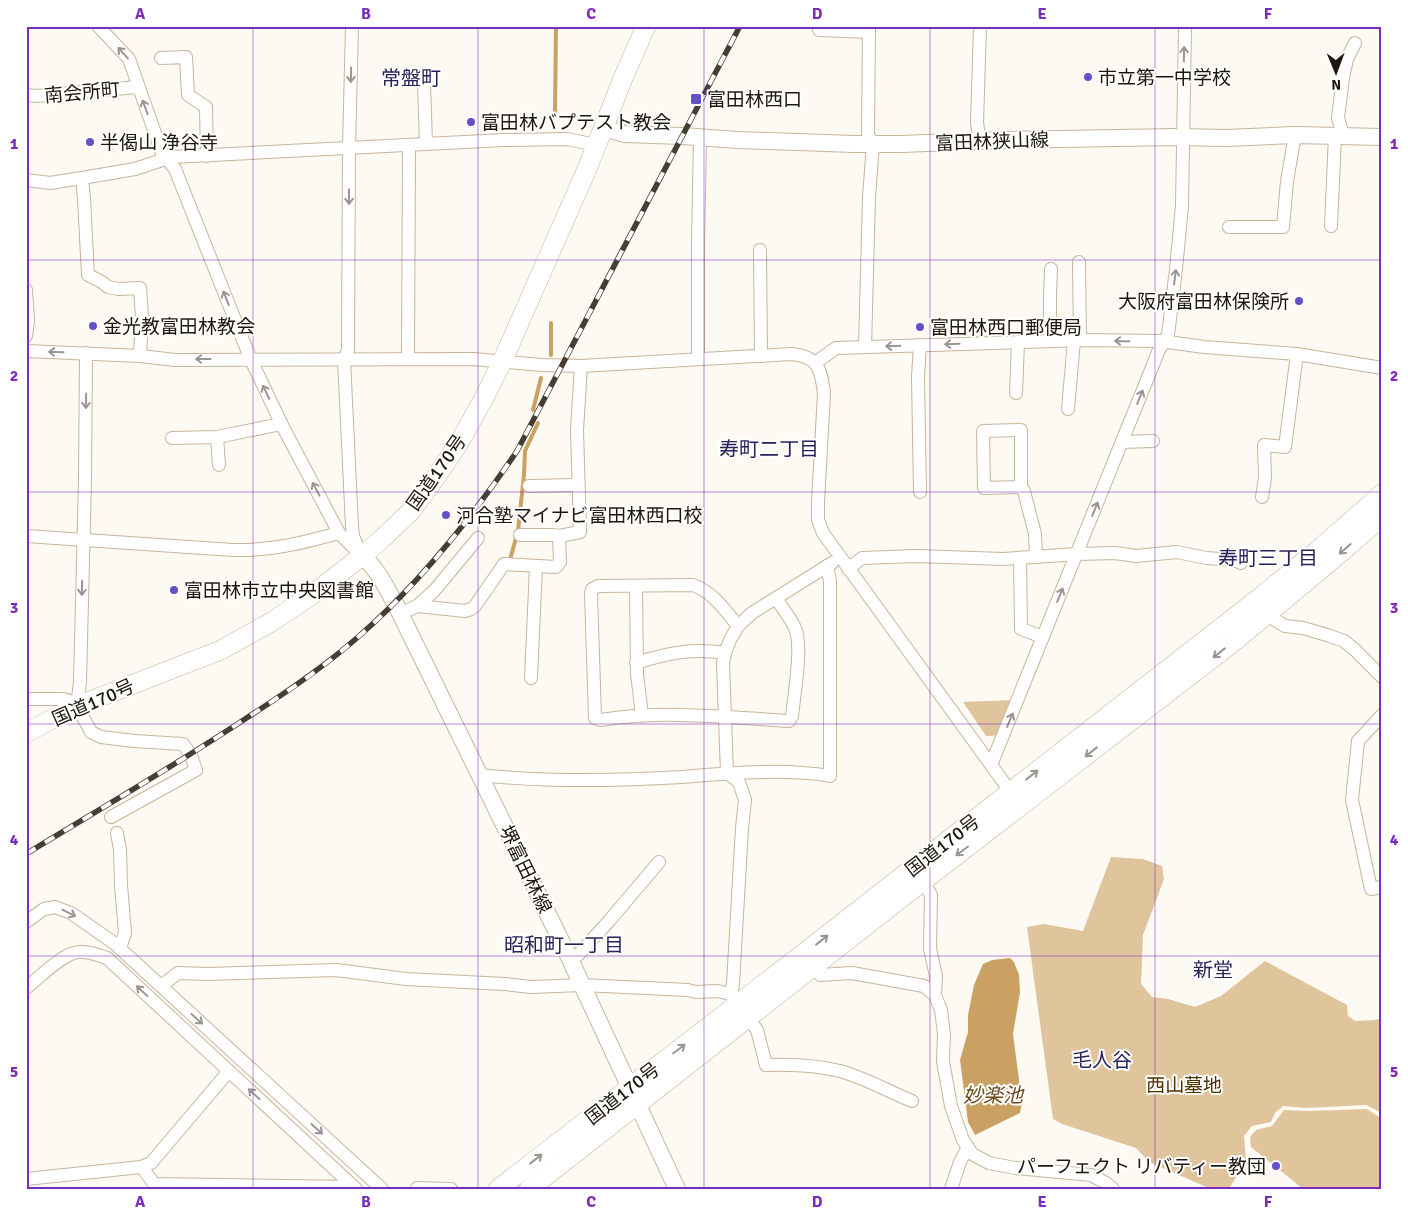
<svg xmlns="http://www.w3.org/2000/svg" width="1408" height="1215" viewBox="0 0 1408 1215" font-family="Signika,'Noto Sans JP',sans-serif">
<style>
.green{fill:#e0c49c}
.water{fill:#caa063}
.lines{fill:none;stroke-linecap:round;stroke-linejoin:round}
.stream{stroke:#caa063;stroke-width:4}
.minor-casing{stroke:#c8b59a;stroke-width:14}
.major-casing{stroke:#c8b59a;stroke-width:18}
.highway-casing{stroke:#c8b59a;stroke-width:20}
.minor{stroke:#fff;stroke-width:12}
.major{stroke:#fff;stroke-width:16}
.highway{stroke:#fff;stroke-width:19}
.rail-casing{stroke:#453e35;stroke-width:5.5}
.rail{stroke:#fff;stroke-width:4;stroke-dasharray:11;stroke-linecap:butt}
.oneway{stroke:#999692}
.grid{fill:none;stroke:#7b2cbf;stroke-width:1;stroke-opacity:0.55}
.poi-dot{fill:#6450c9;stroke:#fff;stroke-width:2}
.labels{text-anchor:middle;stroke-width:4;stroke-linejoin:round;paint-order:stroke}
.poi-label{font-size:19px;fill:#1d160c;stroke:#fff;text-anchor:start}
.street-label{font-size:19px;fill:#1d160c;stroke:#fff}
.park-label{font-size:19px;fill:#4e3200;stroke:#fff}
.neighbourhood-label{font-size:20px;fill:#2a205a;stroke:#fff}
.water-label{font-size:20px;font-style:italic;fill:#694b1c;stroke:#fff}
.neatline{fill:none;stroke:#7b2cbf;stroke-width:2}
.grid-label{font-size:16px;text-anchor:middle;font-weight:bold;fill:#7b2cbf}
</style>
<rect width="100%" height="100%" fill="#fdf9f3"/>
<g class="green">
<path d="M1013 700 998 734C994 736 991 736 986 736L963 702Z"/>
<path d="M1111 857 1143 859 1162 866 1164 879 1143 935 1141 984 1152 997 1168 999 1195 1007 1221 996 1265 961 1347 1005 1348 1016 1355 1021 1375 1020 1382 1018V1113L1366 1105 1305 1108 1283 1106 1275 1113 1271 1122 1252 1126 1244 1136 1246 1160 1229 1189H1211L1149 1162 1136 1148 1062 1124 1053 1119 1027 927 1044 924 1083 931Z"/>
<path d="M1367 1109 1382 1119V1189H1303L1251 1147 1250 1137 1256 1130 1272 1126 1284 1110 1309 1111Z"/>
</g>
<path class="water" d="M1010 958 1014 962 1019 975 1020 992 1013 1034 1022 1103 1020 1113 975 1135 968 1122 960 1060 968 1032V1015L974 985 983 964 992 960Z"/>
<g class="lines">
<g class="stream">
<path d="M555 113 556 26"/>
<path d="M551 355V323"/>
<path d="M533 410 541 378"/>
<path d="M509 563 518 531 524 475 525 451 538 423"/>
</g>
<g class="minor-casing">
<g id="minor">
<path d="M98 26 129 59 162 153 175 169 251 360 284 429 339 533 362 556"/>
<path d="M352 26 349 148 348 350 344 360 352 526 353 536 359 550"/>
<path d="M980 26 977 123 980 141"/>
<path d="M819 30 869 32"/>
<path d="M161 58 186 57 188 95 206 107 207 156"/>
<path d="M424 84 426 144"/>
<path d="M26 95 37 96 138 87"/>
<path d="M1343 135 1338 118 1343 78 1347 59 1355 43"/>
<path d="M82 178 84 199 88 275 102 282 108 287 118 289 140 288 142 317 140 356"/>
<path d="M26 180 50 183 82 178 135 169 171 157 504 140 567 139 596 145"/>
<path d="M1331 226 1335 135"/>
<path d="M1229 227H1283L1287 181 1295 135"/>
<path d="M760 250 761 356"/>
<path d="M1079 262 1080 340"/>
<path d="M26 290 28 321 26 336"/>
<path d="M1050 341V294L1051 269"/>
<path d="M865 347 869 197 873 144 868 135 869 26"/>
<path d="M26 351 140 356 175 360 473 359 541 365 581 366 791 354C818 356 821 369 824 393L818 502V520L823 533 1015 798"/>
<path d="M408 359 409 145"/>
<path d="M698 359V245L700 138"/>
<path d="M815 363 836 348 1084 340 1161 341 1204 347 1297 354 1382 368"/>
<path d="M1016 393 1018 342"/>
<path d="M1068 409 1074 341"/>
<path d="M217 437 219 465"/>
<path d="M172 438 217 437 281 424"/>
<path d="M1122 442 1153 441"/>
<path d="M529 486 578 485"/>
<path d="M1021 487 984 488 983 431 1021 430V487L1024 491 1035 534 1036 557"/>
<path d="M920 492 918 377 920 345"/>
<path d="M1262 497 1265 478 1264 445 1285 447 1297 354"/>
<path d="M520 535H554L559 536 580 532 577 430 581 366"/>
<path d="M26 536 233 550C271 551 302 543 339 533"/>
<path d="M1020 558 1021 629 1043 637"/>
<path d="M848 569 862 558 916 556 1003 559 1077 554 1115 553 1136 556 1177 552 1206 558 1234 560 1241 563"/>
<path d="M636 586 637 674 642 715"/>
<path d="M417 606 465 611 471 609 475 606 504 564 556 567 560 562 559 536"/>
<path d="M1265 607 1275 620 1285 626 1303 628 1330 636 1344 641 1355 650 1382 677"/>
<path d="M400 614 417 606 434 591 478 538"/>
<path d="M738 626C725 610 713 592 693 585L598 586 592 589 591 594 595 718 601 720C663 710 726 717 789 721L792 716C794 695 803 646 795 628 790 617 782 608 776 598"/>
<path d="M636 663C668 653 692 648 725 653"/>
<path d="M531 678 536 567"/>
<path d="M26 699H63L70 701 77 706 91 732 101 737 134 741 183 744 191 755 196 770 111 817"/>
<path d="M77 706 80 682 85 479 86 353"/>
<path d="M1382 715 1358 741 1352 800 1371 889 1382 887"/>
<path d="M991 765 1159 350 1168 335 1176 269 1182 206 1185 26"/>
<path d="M480 775C546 782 615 781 682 777 717 774 753 771 788 772 802 773 816 773 830 776V581L827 566"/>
<path d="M117 833 120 850 121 885 125 933 120 948"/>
<path d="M923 881 931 895 930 949 936 976 935 995 941 1010 944 1034 943 1061 951 1106 963 1140 972 1154 989 1163 1015 1168 1091 1175 1106 1183 1113 1189"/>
<path d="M26 922 44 909 55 907 71 913 114 943 382 1189"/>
<path d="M569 957 578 955 609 921 659 862"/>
<path d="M810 961 820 975 852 973 924 986 935 995"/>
<path d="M161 986 178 973 208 974 336 970 406 979 505 984 531 987 582 985 688 990 696 992 717 991 731 994"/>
<path d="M26 988C39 978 64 952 79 952 89 951 98 955 107 958L356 1189"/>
<path d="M735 1001 731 994 733 984 742 828 745 800 739 782 727 773 723 663 725 653 730 640 738 626 752 613 832 563"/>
<path d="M748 1018 757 1030 766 1065C791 1064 816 1065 840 1071 865 1078 888 1091 912 1101"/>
<path d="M142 1167 154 1184 354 1187"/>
<path d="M26 1179 141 1167 151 1163 229 1071"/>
<path d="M417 1188 451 1189"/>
<path d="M951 1189 960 1162 968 1147"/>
</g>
</g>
<g class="major-casing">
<g id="major">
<path d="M603 128 625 134 682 136 738 140 854 144H902L1002 140 1175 137 1227 138 1295 135 1382 137"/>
<path d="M362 556C378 569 385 586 395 603L569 957 677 1189"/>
</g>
</g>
<g class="highway-casing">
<g id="highway">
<path d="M26 733 77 706 221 650 273 621 309 597 362 556 383 538 410 512 434 480 459 443 484 398 502 362 587 169 624 76 646 26"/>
<path d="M498 1189 804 953 982 814 1258 599 1317 551 1382 494"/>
<path d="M529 1189 923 881 1236 640 1332 560 1382 517"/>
</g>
</g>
<use href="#minor" class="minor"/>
<use href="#major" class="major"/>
<use href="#highway" class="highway"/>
<g class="rail-casing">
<path id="rail" d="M26 854C100 809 174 766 245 719 284 694 323 668 358 637 420 583 471 519 517 451L740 26"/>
</g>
<use href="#rail" class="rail"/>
</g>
<defs><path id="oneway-shaft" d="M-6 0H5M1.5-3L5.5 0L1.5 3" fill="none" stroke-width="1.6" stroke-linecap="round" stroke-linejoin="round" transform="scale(1.25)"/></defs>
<g class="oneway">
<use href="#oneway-shaft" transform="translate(123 53) rotate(-132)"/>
<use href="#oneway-shaft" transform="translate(1184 54) rotate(-89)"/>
<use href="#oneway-shaft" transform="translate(351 75) rotate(91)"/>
<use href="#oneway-shaft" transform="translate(145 107) rotate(-110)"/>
<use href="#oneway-shaft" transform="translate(349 197) rotate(90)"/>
<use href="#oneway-shaft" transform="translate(1175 277) rotate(-83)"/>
<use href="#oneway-shaft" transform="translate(226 298) rotate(-112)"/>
<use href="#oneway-shaft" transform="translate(1122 341) rotate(-179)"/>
<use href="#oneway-shaft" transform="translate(952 344) rotate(178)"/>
<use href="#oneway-shaft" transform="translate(893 346) rotate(178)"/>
<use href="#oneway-shaft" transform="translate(56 352) rotate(-178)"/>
<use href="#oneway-shaft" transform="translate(203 359) rotate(180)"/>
<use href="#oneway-shaft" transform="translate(266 392) rotate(-115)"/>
<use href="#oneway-shaft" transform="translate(1140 397) rotate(-68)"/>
<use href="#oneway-shaft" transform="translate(86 401) rotate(91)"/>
<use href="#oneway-shaft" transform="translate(316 489) rotate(-118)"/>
<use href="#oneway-shaft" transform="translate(1095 509) rotate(-68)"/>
<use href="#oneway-shaft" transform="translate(1345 549) rotate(139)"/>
<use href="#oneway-shaft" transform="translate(82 588) rotate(91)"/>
<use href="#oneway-shaft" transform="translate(1060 595) rotate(-68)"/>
<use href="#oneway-shaft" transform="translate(1219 653) rotate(142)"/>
<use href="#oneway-shaft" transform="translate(1010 720) rotate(-68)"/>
<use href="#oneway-shaft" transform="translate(1091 752) rotate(142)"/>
<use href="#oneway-shaft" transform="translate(1032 775) rotate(-38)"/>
<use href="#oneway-shaft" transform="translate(962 851) rotate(143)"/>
<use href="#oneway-shaft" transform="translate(69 913) rotate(27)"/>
<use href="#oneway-shaft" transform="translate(822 940) rotate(-38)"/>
<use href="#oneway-shaft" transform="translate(142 991) rotate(-137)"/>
<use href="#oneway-shaft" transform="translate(197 1019) rotate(42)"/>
<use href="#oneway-shaft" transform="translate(679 1049) rotate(-37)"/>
<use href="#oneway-shaft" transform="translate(254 1094) rotate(-137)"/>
<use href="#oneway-shaft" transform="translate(317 1129) rotate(42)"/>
<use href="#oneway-shaft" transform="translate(536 1159) rotate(-38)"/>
</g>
<path class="grid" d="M253 26V1189M478 26V1189M704 26V1189M930 26V1189M1155 26V1189M26 260H1382M26 492H1382M26 724H1382M26 956H1382"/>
<g class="poi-dot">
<circle cx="1088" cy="77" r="5"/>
<rect x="690" y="93" width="12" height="12" rx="2.5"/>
<circle cx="471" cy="122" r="5"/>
<circle cx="90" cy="142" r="5"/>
<circle cx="1299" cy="301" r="5"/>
<circle cx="93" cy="326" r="5"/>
<circle cx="920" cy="327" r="5"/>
<circle cx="446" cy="515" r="5"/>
<circle cx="174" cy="590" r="5"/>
<circle cx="1276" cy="1166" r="5"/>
</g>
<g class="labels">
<g class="poi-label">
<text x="1098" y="84">市立第一中学校</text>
<text x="707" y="106">富田林西口</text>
<text x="481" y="129">富田林バプテスト教会</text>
<text x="100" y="149">半偈山 浄谷寺</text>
<text x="1289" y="308" text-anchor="end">大阪府富田林保険所</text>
<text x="103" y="333">金光教富田林教会</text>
<text x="930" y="334">富田林西口郵便局</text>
<text x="456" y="522">河合塾マイナビ富田林西口校</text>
<text x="184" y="597">富田林市立中央図書館</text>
<text x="1266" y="1173" text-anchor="end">パーフェクト リバティー教団</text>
</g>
<g class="street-label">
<text transform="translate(82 92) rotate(-5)" y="7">南会所町</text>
<text transform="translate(992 141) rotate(-2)" y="7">富田林狭山線</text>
<text transform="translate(436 472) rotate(-55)" y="7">国道170号</text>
<text transform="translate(93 702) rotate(-24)" y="7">国道170号</text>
<text transform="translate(942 845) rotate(-38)" y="7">国道170号</text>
<text transform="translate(526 869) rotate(64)" y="7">堺富田林線</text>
<text transform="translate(622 1093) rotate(-38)" y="7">国道170号</text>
</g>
<g class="park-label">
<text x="1184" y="1092">西山墓地</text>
</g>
<g class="neighbourhood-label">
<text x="411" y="85">常盤町</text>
<text x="769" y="456">寿町二丁目</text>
<text x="1268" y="565">寿町三丁目</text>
<text x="564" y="952">昭和町一丁目</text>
<text x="1213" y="977">新堂</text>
<text x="1102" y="1067">毛人谷</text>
</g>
<g class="water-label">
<text x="993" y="1102">妙楽池</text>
</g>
</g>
<rect width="1408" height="1215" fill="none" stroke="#ffffff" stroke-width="55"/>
<g transform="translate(1336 72) rotate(179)" stroke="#ffffff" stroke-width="4" paint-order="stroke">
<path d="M0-4L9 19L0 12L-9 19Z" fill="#1d160c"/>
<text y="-8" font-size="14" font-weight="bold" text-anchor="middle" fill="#1d160c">N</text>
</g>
<rect x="28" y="28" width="1352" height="1160" class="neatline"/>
<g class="grid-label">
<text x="140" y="19">A</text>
<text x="366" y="19">B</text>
<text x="591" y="19">C</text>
<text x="817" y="19">D</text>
<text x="1042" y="19">E</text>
<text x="1268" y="19">F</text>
<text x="14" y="149">1</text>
<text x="1394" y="149">1</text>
<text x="14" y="381">2</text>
<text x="1394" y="381">2</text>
<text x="14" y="613">3</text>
<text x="1394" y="613">3</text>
<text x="14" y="845">4</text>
<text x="1394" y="845">4</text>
<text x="14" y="1077">5</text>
<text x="1394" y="1077">5</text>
<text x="140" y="1207">A</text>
<text x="366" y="1207">B</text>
<text x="591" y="1207">C</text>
<text x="817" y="1207">D</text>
<text x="1042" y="1207">E</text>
<text x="1268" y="1207">F</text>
</g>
</svg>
